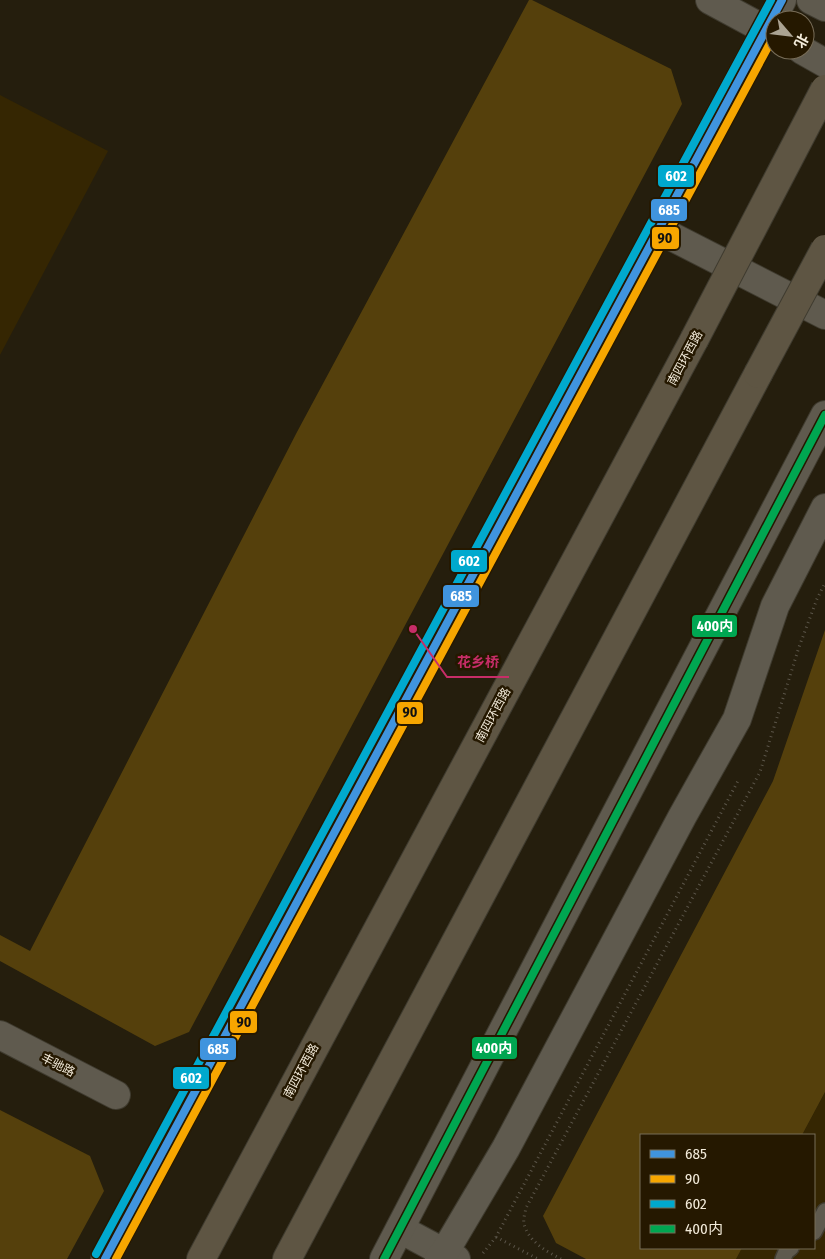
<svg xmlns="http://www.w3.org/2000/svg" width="825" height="1259" viewBox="0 0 825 1259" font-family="'Fira Sans Condensed','Noto Sans SC',sans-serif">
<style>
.built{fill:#352602}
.green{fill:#55400c}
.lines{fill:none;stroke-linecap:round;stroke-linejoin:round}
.lane-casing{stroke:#3f3b2f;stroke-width:18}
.secondary-casing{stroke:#3f3b2f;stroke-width:30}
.highway-casing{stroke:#3f3b2f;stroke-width:30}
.path{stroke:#5b5549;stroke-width:3;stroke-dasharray:1 4;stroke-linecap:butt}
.lane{stroke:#5f5a4e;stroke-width:15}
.secondary{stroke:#5f5a4e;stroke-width:28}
.highway{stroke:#5e5543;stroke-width:28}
.highway-bridge-casing{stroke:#3f3b2f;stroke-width:30;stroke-linecap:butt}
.highway-bridge{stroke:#5e5543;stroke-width:28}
.bus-1-casing{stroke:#251800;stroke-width:11}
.bus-2-casing{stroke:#251800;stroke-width:11}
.bus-3-casing{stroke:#251800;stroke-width:11}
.bus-4-casing{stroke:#251800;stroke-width:11}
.bus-1{stroke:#4094de;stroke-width:8}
.bus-2{stroke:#f7a600;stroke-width:8}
.bus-3{stroke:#00a9ce;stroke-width:8}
.bus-4{stroke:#00a651;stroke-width:8}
.labels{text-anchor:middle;stroke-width:5;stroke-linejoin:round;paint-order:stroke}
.street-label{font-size:12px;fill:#f3ebda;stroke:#251800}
.leader{fill:none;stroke:#c72d68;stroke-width:2}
.callout-dot{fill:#c72d68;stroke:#251800;stroke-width:2}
.callout-label{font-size:14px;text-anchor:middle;font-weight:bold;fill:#c72d68;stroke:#251800;stroke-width:5;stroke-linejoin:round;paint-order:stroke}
.line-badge{stroke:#251800;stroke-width:2}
.badge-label{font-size:14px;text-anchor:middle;font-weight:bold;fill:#fff}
.pale-badge-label{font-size:14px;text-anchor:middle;font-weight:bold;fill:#111}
</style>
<rect width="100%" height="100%" fill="#251e0d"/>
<g class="built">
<path d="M0 95 108 151 0 355Z"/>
<path d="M825 1092V1259H736L742 1248H814V1135H802Z"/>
</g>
<g class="green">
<path d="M529 0H532L671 69 682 104 189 1032 155 1046 0 961V935L30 951 297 432Z"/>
<path d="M825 630V1092L802 1135H641V1248H742L736 1259H586L556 1243 543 1216 773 781Z"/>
<path d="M0 1110 90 1156 104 1191 67 1259H0Z"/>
</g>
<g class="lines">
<g class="lane-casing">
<g id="lane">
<path d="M814 1232 825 1211"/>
<path d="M783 1259 786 1252 791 1248"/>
</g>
</g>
<g class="secondary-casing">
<g id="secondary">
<path d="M710 0 775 35"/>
<path d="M811 0 825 7"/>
<path d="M802 50 825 63"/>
<path d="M659 230 825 315"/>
<path d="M0 1035 116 1095"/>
<path d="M400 1229 456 1259"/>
<path d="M105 1259 782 0"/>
<path d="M384 1259 574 894 825 415"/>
<path d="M439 1259 444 1253 506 1148 682 817 737 719 775 606 825 508"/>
</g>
</g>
<g class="highway-casing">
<g id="highway">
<path d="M201 1259 694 340"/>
<path d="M287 1259 758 374"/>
</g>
</g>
<g class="path">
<path d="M496 1237 538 1259"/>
<path d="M483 1253 496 1237 739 779"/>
<path d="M561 1259C546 1251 529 1242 524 1224 523 1219 525 1213 526 1208L760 772 799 647 817 599 825 583"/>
</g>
<use href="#lane" class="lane"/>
<use href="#secondary" class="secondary"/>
<use href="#highway" class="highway"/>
<g class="highway-bridge-casing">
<g id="highway-bridge">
<path d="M694 340 825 89"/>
<path d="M758 374 825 249"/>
</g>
</g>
<use href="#highway-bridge" class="highway-bridge"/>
<g class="bus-1-casing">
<path id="bus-1" d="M105 1259 782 0"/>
</g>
<g class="bus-2-casing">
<path id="bus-2" d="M116 1259 775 34"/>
</g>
<g class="bus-3-casing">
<path id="bus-3" d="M96 1254 771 0"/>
</g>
<g class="bus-4-casing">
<path id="bus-4" d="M384 1259 825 415"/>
</g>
<use href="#bus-1" class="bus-1"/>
<use href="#bus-2" class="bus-2"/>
<use href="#bus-3" class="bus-3"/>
<use href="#bus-4" class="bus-4"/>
</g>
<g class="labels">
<g class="street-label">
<text transform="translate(685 358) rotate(-62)" y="4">南四环西路</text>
<text transform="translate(493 715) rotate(-62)" y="4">南四环西路</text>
<text transform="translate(58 1065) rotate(27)" y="4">丰驰路</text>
<text transform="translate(301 1071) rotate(-62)" y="4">南四环西路</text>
</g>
</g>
<path class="leader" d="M413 629L447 677H509"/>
<circle class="callout-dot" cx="413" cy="629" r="5"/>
<g class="callout-label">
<text x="478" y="667">花乡桥</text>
</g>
<g class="line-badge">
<rect x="657" y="164" width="38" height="24" rx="5" fill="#00a9ce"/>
<rect x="650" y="198" width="38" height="24" rx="5" fill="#4094de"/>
<rect x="651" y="226" width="29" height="24" rx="5" fill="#f7a600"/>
<rect x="450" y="549" width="38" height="24" rx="5" fill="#00a9ce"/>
<rect x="442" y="584" width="38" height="24" rx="5" fill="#4094de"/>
<rect x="691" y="614" width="47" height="24" rx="5" fill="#00a651"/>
<rect x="396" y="701" width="28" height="24" rx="5" fill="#f7a600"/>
<rect x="229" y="1010" width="29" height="24" rx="5" fill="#f7a600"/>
<rect x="471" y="1036" width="47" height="24" rx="5" fill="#00a651"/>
<rect x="199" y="1037" width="38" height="24" rx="5" fill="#4094de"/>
<rect x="172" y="1066" width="38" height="24" rx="5" fill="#00a9ce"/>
</g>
<g class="badge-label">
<text x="676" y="181">602</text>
<text x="669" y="215">685</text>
<text x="469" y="566">602</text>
<text x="461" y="601">685</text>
<text x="715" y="631">400内</text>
<text x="494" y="1053">400内</text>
<text x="218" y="1054">685</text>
<text x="191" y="1083">602</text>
</g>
<g class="pale-badge-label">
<text x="665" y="243">90</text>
<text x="410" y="717">90</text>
<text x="244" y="1027">90</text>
</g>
<rect x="640" y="1134" width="175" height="115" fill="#251800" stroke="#776c57"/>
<rect x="650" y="1150" width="25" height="8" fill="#4094de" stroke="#776c57"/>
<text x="685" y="1159" font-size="15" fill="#f3ebda">685</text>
<rect x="650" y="1175" width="25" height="8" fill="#f7a600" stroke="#776c57"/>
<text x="685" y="1184" font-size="15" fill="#f3ebda">90</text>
<rect x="650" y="1200" width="25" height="8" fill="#00a9ce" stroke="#776c57"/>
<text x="685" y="1209" font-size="15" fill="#f3ebda">602</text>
<rect x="650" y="1225" width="25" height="8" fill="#00a651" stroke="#776c57"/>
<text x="685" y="1234" font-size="15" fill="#f3ebda">400内</text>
<g transform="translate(790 35) rotate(118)"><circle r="24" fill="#251800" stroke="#776c57"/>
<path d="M0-4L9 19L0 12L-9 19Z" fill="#aba392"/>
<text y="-8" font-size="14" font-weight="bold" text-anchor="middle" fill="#f3ebda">北</text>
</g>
</svg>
